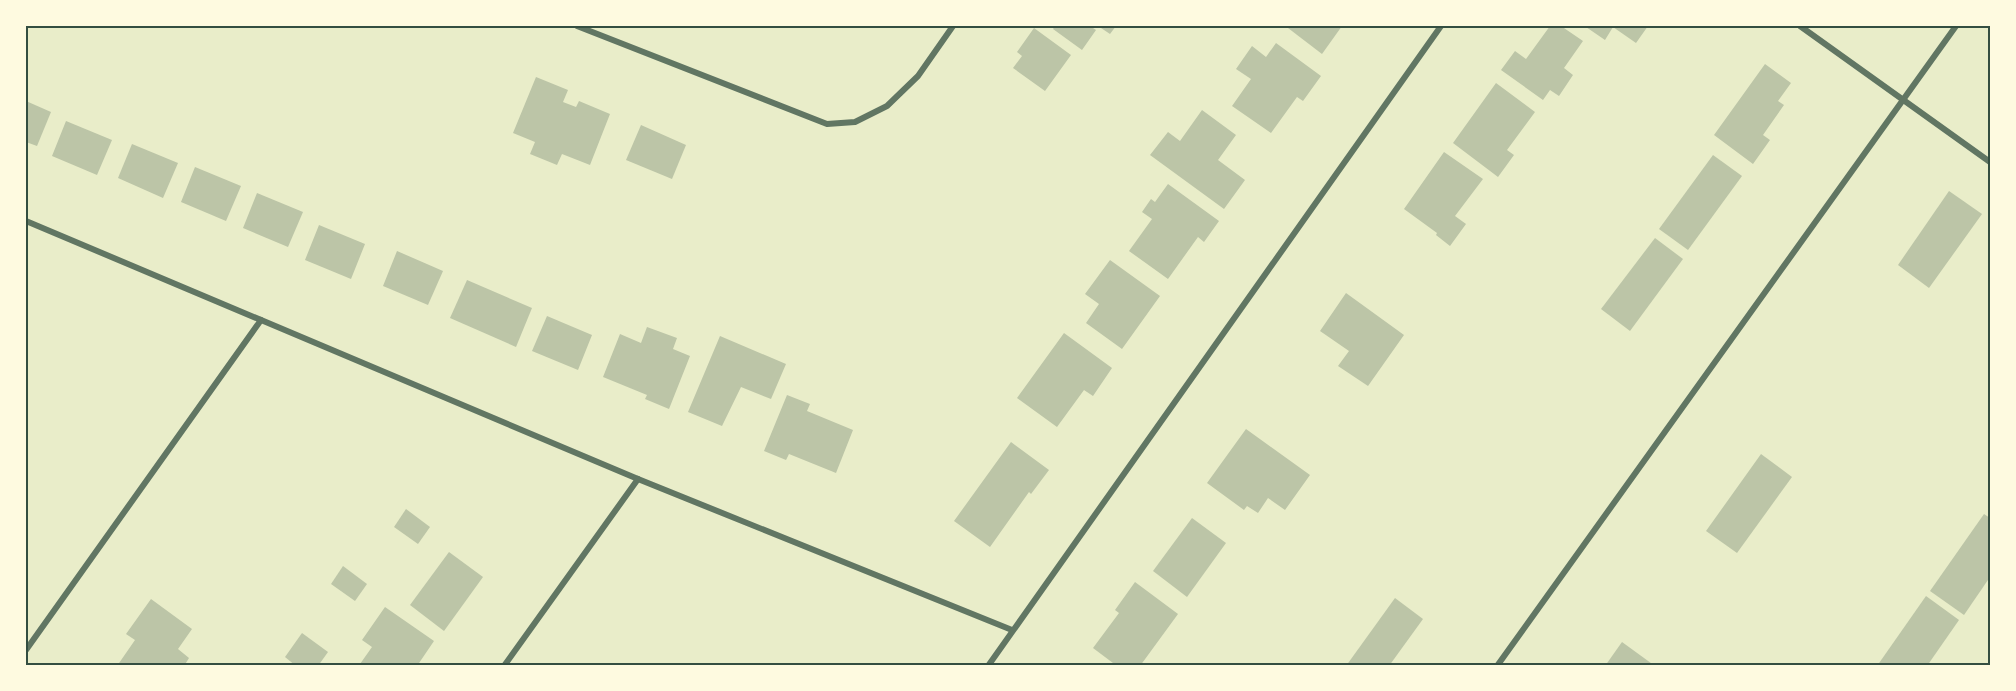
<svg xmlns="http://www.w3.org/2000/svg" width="2016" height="691" viewBox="0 0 2016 691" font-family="Montserrat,sans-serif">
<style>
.building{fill:#bcc5a7}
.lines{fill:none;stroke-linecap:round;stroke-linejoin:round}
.minor{stroke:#617663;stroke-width:6}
.neatline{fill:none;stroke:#344e41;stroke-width:2}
</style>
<rect width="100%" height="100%" fill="#e9edc9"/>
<g class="building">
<path d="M1055 26H1095L1093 28 1096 30 1082 50 1053 29Z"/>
<path d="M1098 26H1116L1110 34Z"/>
<path d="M1290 26H1342L1322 54 1288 28Z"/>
<path d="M1550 26H1561L1583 41 1564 68 1573 75 1559 96 1550 90 1543 100 1501 70 1515 51 1526 59Z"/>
<path d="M1587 26H1648L1636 43 1613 27 1605 40 1586 27Z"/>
<path d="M1034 28 1071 55 1045 91 1013 68 1022 56 1017 52Z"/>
<path d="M1276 43 1321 76 1303 101 1297 97 1271 133 1232 106 1251 79 1236 69 1252 46 1266 57Z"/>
<path d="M1765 64 1791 83 1778 101 1784 105 1763 135 1770 140 1753 164 1714 135Z"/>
<path d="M536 77 568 90 563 102 576 107 579 101 610 114 590 165 562 154 557 165 530 154 535 142 513 133Z"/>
<path d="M1496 83 1535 112 1507 150 1514 155 1498 177 1453 143Z"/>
<path d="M26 101 51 112 37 146 26 142Z"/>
<path d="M1202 110 1236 135 1218 160 1245 180 1224 209 1150 155 1168 132 1180 141Z"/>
<path d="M66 121 112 140 97 175 52 156Z"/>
<path d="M641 125 686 145 672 179 626 160Z"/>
<path d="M132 144 178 163 163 198 118 178Z"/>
<path d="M1444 152 1483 179 1455 216 1466 224 1450 246 1436 235 1437 233 1404 209Z"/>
<path d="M1713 155 1742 176 1688 250 1659 229Z"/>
<path d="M195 167 241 186 226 221 181 202Z"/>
<path d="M1168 184 1219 221 1204 242 1198 237 1168 279 1129 251 1152 219 1142 212 1151 199 1155 202Z"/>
<path d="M1949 191 1982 214 1929 288 1898 265Z"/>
<path d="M257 193 303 212 288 247 243 228Z"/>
<path d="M319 225 365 244 351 279 305 260Z"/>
<path d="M1655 238 1683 259 1630 331 1601 309Z"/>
<path d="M397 251 443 271 428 305 383 286Z"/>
<path d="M1110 260 1160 296 1122 349 1086 323 1099 304 1085 294Z"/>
<path d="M467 280 532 308 516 347 450 318Z"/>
<path d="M1346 293 1404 335 1368 386 1338 366 1349 351 1320 331Z"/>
<path d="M547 316 592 335 578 370 532 351Z"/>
<path d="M647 327 677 338 673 349 690 356 669 409 645 399 647 395 603 377 620 334 641 343Z"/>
<path d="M1064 333 1112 368 1093 396 1084 390 1057 427 1017 398Z"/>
<path d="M720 336 786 364 771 399 741 387 722 426 688 412Z"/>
<path d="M787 395 810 404 807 411 853 430 836 473 789 454 786 460 764 451Z"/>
<path d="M1246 429 1310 475 1285 510 1268 498 1258 513 1247 506 1244 510 1207 483Z"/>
<path d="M1011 442 1049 470 1031 494 1029 492 990 547 954 521Z"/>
<path d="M1761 454 1792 477 1737 553 1706 531Z"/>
<path d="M406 509 430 527 418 544 394 527Z"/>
<path d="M1984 514 1990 518V577L1964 615 1930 591Z"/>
<path d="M1192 518 1226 543 1187 597 1153 571Z"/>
<path d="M449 552 483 577 444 631 410 605Z"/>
<path d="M343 566 367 584 355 601 331 584Z"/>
<path d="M1135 582 1178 614 1140 666H1117L1093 648 1119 613 1115 610Z"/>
<path d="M1926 596 1959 620 1927 666H1877Z"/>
<path d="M1395 598 1423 619 1389 666H1346Z"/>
<path d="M151 599 192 629 178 649 189 658 184 666H117L135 640 126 634Z"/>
<path d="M385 607 434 641 417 666H362L360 664 372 647 362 640Z"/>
<path d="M302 633 328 652 318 666H296L285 657Z"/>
<path d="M1622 642 1655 666H1605Z"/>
</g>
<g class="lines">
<g class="minor">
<path d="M577 26 827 124 855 122 887 106 918 76 953 26"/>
<path d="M1800 26 1990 162"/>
<path d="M26 221 638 479 1012 630"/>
<path d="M26 650 261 320"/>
<path d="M504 666 638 479"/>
<path d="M988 666 1441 26"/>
<path d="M1497 666 1956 26"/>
</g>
</g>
<rect width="2016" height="691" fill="none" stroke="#fefae0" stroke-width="54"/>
<rect x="27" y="27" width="1962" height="637" class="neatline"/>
</svg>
